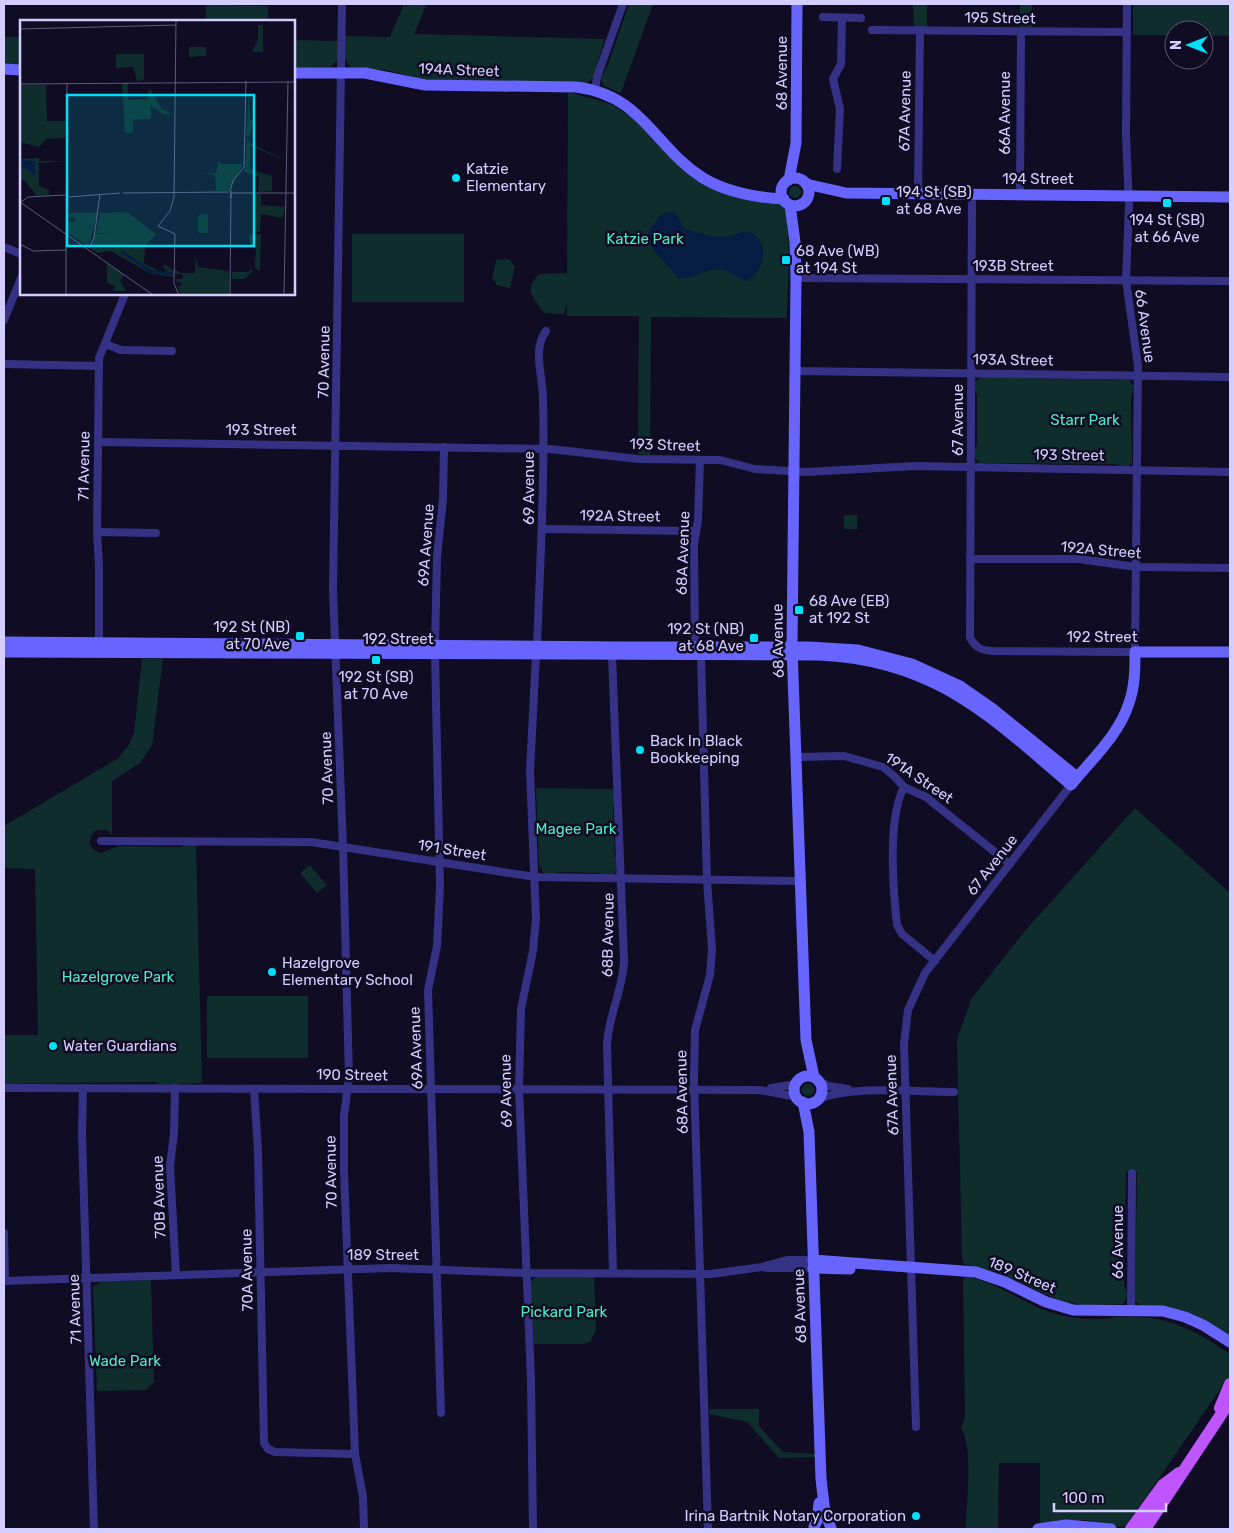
<svg xmlns="http://www.w3.org/2000/svg" width="1234" height="1533" viewBox="0 0 1234 1533" font-family="Rubik,sans-serif">
<style>
.green{fill:#0e2d2c}
.water{fill:#051c43}
.lines{fill:none;stroke-linecap:round;stroke-linejoin:round}
.street{stroke:#353286;stroke-width:8}
.secondary{stroke:#6865ff;stroke-width:11}
.primary{stroke:#bf55ff;stroke-width:12}
.poi-dot{fill:#00e0f9;stroke:#100c23;stroke-width:2}
.labels{text-anchor:middle;stroke-width:5;stroke-linejoin:round;paint-order:stroke}
.street-label{font-size:15px;fill:#d3ceff;stroke:#100c23}
.poi-label{font-size:15px;fill:#d3ceff;stroke:#100c23;text-anchor:start}
.park-label{font-size:15px;fill:#4feac2;stroke:#100c23}
.inset-river{fill:none;stroke:#051c43;stroke-width:2.5}
.inset-road{fill:none;stroke:#5e5a7b;stroke-width:1}
.view{fill:#00e0f9;fill-opacity:0.15;stroke:#00e0f9;stroke-width:2.5}
.inset-edge{fill:none;stroke:#d3ceff;stroke-width:2.5}
</style>
<rect width="100%" height="100%" fill="#100c23"/>
<g class="green">
<path d="M404 4H427L414 34 604 39 594 77 587 83 426 80 385 70 351 67C342 60 344 47 345 36L390 37Z"/>
<path d="M629 4H653L621 93 604 86 601 78 608 65Z"/>
<path d="M913 4H927V27H914Z"/>
<rect x="1020" y="4" width="12" height="24"/>
<path d="M1133 4H1230V36L1204 35V30H1174V35H1133Z"/>
<path d="M206 5 268 6V21H206Z"/>
<rect x="4" y="37" width="17" height="27"/>
<path d="M294 40 338 41 337 61 330 67 294 68Z"/>
<path d="M568 92 611 104 635 119 680 167 698 181 781 203C794 216 787 295 787 318L651 317 650 455 638 454 639 316H567V304L564 314 544 313C533 296 523 292 539 274L567 273Z"/>
<circle cx="795" cy="192" r="6"/>
<rect x="352" y="234" width="112" height="68"/>
<path d="M509 259 515 267 510 288 497 285 492 278 496 260Z"/>
<path d="M981 377 1129 380 1134 387 1131 398 1132 463 1127 467 1114 464 980 463 975 458 974 452 977 444V395L974 387 975 382Z"/>
<rect x="844" y="515" width="13" height="14"/>
<path d="M142 659H163L152 745 140 763 112 781V835L107 830H96C86 838 88 850 101 853L118 846 181 847 186 844H196L202 1083 160 1085 155 1082 4 1084V1035H38L35 869 4 868V826L117 759 129 745 134 733Z"/>
<path d="M536 788 612 789 615 795 613 807 615 857 618 862 615 873 610 875 599 873 562 872 546 874 543 872 539 865Z"/>
<path d="M1135 808 1230 893V1338L1141 1306 1135 1301 1137 1172H1126L1124 1285 1128 1296 1123 1304 1083 1305 1060 1301 996 1272 964 1264 962 1258 957 1039 972 998 1024 932Z"/>
<path d="M310 865 327 885 317 893 300 873Z"/>
<rect x="207" y="996" width="101" height="62"/>
<circle cx="808" cy="1090" r="6"/>
<path d="M965 1276C999 1282 1027 1307 1060 1315 1075 1319 1091 1320 1106 1319 1110 1319 1113 1317 1117 1317 1167 1315 1190 1327 1230 1354V1375L1126 1526 1118 1527 1085 1520 1040 1524V1463H999L998 1529 966 1528C966 1501 974 1451 961 1427L965 1418 963 1282Z"/>
<path d="M536 1277H594L596 1330 590 1342 582 1344H534L532 1299 530 1295V1281Z"/>
<path d="M151 1280 154 1382 146 1390 97 1391 93 1287 101 1282Z"/>
<path d="M709 1409H759V1426L783 1452 815 1454V1457L779 1458 747 1422 709 1414Z"/>
</g>
<path class="water" d="M669 212 676 213 684 228 695 232 721 238 747 231C771 239 766 269 747 281L724 270H709L687 279 686 277 679 279C672 267 646 249 648 234 649 225 658 223 660 215Z"/>
<g class="lines">
<g class="street">
<path d="M342 4 333 590 343 847 349 1078 344 1115V1171L355 1454 363 1497 364 1529"/>
<path d="M823 17 861 18"/>
<path d="M872 30 1127 32"/>
<path d="M595 90 597 77 623 4"/>
<path d="M837 169 840 109 833 79 841 64 842 18"/>
<path d="M918 193 920 30"/>
<path d="M972 194 970 638C976 648 981 650 992 651L1135 652 1138 366 1126 280 1129 206 1126 135 1127 4"/>
<path d="M1020 194 1021 32"/>
<path d="M4 247 21 254"/>
<path d="M796 278 1230 281"/>
<path d="M4 320 21 278"/>
<path d="M105 344 121 350 172 351"/>
<path d="M4 364 99 366"/>
<path d="M794 371 1230 377"/>
<path d="M99 442 550 449 638 459 720 460 755 469 806 472 915 466 1230 472"/>
<path d="M543 529 696 531"/>
<path d="M97 532 156 533"/>
<path d="M970 559H1079L1136 567 1230 568"/>
<path d="M99 643V566L97 532 99 358 125 294"/>
<path d="M435 645 437 557 443 499 444 447"/>
<path d="M537 646C540 564 545 481 543 398 543 377 532 349 546 331"/>
<path d="M695 647 694 544 698 520 700 460"/>
<path d="M435 654 440 887 437 946 428 990 441 1413"/>
<path d="M612 655 624 961C623 990 608 1016 607 1045L613 1273"/>
<path d="M701 656 707 881 712 949 710 975 695 1030 694 1080 708 1529"/>
<path d="M796 757 844 756 883 767 894 776 904 787 926 797 1010 864"/>
<path d="M904 787C887 820 893 888 897 925L902 934 935 961"/>
<path d="M101 841 311 842 535 877 800 881"/>
<path d="M819 1081 828 1086 848 1089"/>
<path d="M4 1088 759 1090 797 1097"/>
<path d="M83 1088 82 1134 94 1529"/>
<path d="M175 1088 174 1133 170 1166 176 1275"/>
<path d="M771 1088 796 1084"/>
<path d="M254 1089 258 1151 264 1443 268 1449 275 1452 355 1454"/>
<path d="M819 1099C854 1085 915 1092 954 1092"/>
<path d="M4 1233 5 1281"/>
<path d="M766 1268H813"/>
<path d="M4 1281 391 1268 525 1273 711 1274 762 1267 787 1260H813"/>
<path d="M1131 1312 1132 1173"/>
<path d="M916 1427 904 1044 908 1010 925 973 1071 785"/>
<path d="M533 1529 531 1380 519 1088 521 1009 533 951 536 919 530 771 536 655"/>
</g>
<g class="secondary">
<path d="M4 69 21 70"/>
<path d="M294 73H365L425 85 576 87C643 95 654 147 703 178 726 192 758 198 784 199"/>
<circle cx="795" cy="192" r="14"/>
<path d="M789 180 796 143 797 4"/>
<path d="M806 184 846 193 1230 197"/>
<path d="M790 205 795 242 796 278 792 647 806 1040 814 1077"/>
<path d="M4 642 621 647H809L858 650 912 664 960 686 993 709 1077 777"/>
<path d="M4 652 819 655C934 660 989 715 1071 785 1091 760 1119 735 1129 703 1135 686 1135 669 1135 652H1230"/>
<circle cx="808" cy="1090" r="14"/>
<path d="M803 1102 809 1132 821 1479 825 1513 831 1528"/>
<path d="M813 1260 976 1272 1005 1282 1046 1302 1073 1310 1163 1311 1185 1317 1203 1325 1230 1342"/>
<path d="M813 1268 850 1269"/>
<path d="M814 1527 817 1521 819 1503"/>
<path d="M1038 1529 1066 1525 1111 1529"/>
</g>
<g class="primary">
<path d="M1220 1408 1230 1384"/>
<path d="M1131 1529 1163 1485 1179 1473"/>
<path d="M1145 1529 1230 1401"/>
</g>
</g>
<g class="poi-dot">
<circle cx="456" cy="178" r="5"/>
<rect x="881" y="196" width="10" height="10" rx="2.5"/>
<rect x="1162" y="198" width="10" height="10" rx="2.5"/>
<rect x="781" y="255" width="10" height="10" rx="2.5"/>
<rect x="794" y="605" width="10" height="10" rx="2.5"/>
<rect x="295" y="631" width="10" height="10" rx="2.5"/>
<rect x="749" y="633" width="10" height="10" rx="2.5"/>
<rect x="371" y="655" width="10" height="10" rx="2.5"/>
<circle cx="640" cy="750" r="5"/>
<circle cx="272" cy="972" r="5"/>
<circle cx="53" cy="1046" r="5"/>
<circle cx="916" cy="1516" r="5"/>
</g>
<g class="labels">
<g class="street-label">
<text transform="translate(1000 18) rotate(1)" y="5">195 Street</text>
<text transform="translate(459 70) rotate(2)" y="5">194A Street</text>
<text transform="translate(782 73) rotate(-90)" y="5">68 Avenue</text>
<text transform="translate(905 111) rotate(-89)" y="5">67A Avenue</text>
<text transform="translate(1005 113) rotate(-90)" y="5">66A Avenue</text>
<text x="1038" y="184">194 Street</text>
<text x="1013" y="271">193B Street</text>
<text transform="translate(1145 326) rotate(82)" y="5">66 Avenue</text>
<text transform="translate(1013 360) rotate(1)" y="5">193A Street</text>
<text transform="translate(324 362) rotate(-89)" y="5">70 Avenue</text>
<text transform="translate(958 420) rotate(-90)" y="5">67 Avenue</text>
<text x="261" y="435">193 Street</text>
<text transform="translate(665 445) rotate(2)" y="5">193 Street</text>
<text transform="translate(1069 455) rotate(1)" y="5">193 Street</text>
<text transform="translate(84 466) rotate(-89)" y="5">71 Avenue</text>
<text transform="translate(529 488) rotate(-90)" y="5">69 Avenue</text>
<text transform="translate(620 516) rotate(1)" y="5">192A Street</text>
<text transform="translate(426 545) rotate(-86)" y="5">69A Avenue</text>
<text transform="translate(1101 550) rotate(5)" y="5">192A Street</text>
<text transform="translate(683 553) rotate(-88)" y="5">68A Avenue</text>
<text x="1102" y="642">192 Street</text>
<text x="398" y="644">192 Street</text>
<text transform="translate(778 641) rotate(-91)" y="5">68 Avenue</text>
<text transform="translate(327 768) rotate(-92)" y="5">70 Avenue</text>
<text transform="translate(919 778) rotate(34)" y="5">191A Street</text>
<text transform="translate(452 850) rotate(9)" y="5">191 Street</text>
<text transform="translate(992 865) rotate(-52)" y="5">67 Avenue</text>
<text transform="translate(608 935) rotate(-89)" y="5">68B Avenue</text>
<text transform="translate(416 1048) rotate(-92)" y="5">69A Avenue</text>
<text transform="translate(352 1075) rotate(1)" y="5">190 Street</text>
<text transform="translate(506 1091) rotate(-91)" y="5">69 Avenue</text>
<text transform="translate(682 1092) rotate(-91)" y="5">68A Avenue</text>
<text transform="translate(892 1095) rotate(-92)" y="5">67A Avenue</text>
<text transform="translate(331 1172) rotate(-91)" y="5">70 Avenue</text>
<text transform="translate(159 1197) rotate(-92)" y="5">70B Avenue</text>
<text transform="translate(1118 1242) rotate(-90)" y="5">66 Avenue</text>
<text x="383" y="1260">189 Street</text>
<text transform="translate(247 1270) rotate(-91)" y="5">70A Avenue</text>
<text transform="translate(1022 1275) rotate(23)" y="5">189 Street</text>
<text transform="translate(800 1306) rotate(-92)" y="5">68 Avenue</text>
<text transform="translate(75 1309) rotate(-92)" y="5">71 Avenue</text>
</g>
<g class="poi-label">
<text x="466" y="174">Katzie<tspan x="466" dy="17">Elementary</tspan></text>
<text x="896" y="197">194 St (SB)<tspan x="896" dy="17">at 68 Ave</tspan></text>
<text x="1167" y="225" text-anchor="middle">194 St (SB)<tspan x="1167" dy="17">at 66 Ave</tspan></text>
<text x="796" y="256">68 Ave (WB)<tspan x="796" dy="17">at 194 St</tspan></text>
<text x="809" y="606">68 Ave (EB)<tspan x="809" dy="17">at 192 St</tspan></text>
<text x="290" y="632" text-anchor="end">192 St (NB)<tspan x="290" dy="17">at 70 Ave</tspan></text>
<text x="744" y="634" text-anchor="end">192 St (NB)<tspan x="744" dy="17">at 68 Ave</tspan></text>
<text x="376" y="682" text-anchor="middle">192 St (SB)<tspan x="376" dy="17">at 70 Ave</tspan></text>
<text x="650" y="746">Back In Black<tspan x="650" dy="17">Bookkeeping</tspan></text>
<text x="282" y="968">Hazelgrove<tspan x="282" dy="17">Elementary School</tspan></text>
<text x="63" y="1051">Water Guardians</text>
<text x="906" y="1521" text-anchor="end">Irina Bartnik Notary Corporation</text>
</g>
<g class="park-label">
<text x="645" y="244">Katzie Park</text>
<text x="1085" y="425">Starr Park</text>
<text x="576" y="834">Magee Park</text>
<text x="118" y="982">Hazelgrove Park</text>
<text x="564" y="1317">Pickard Park</text>
<text x="125" y="1366">Wade Park</text>
</g>
</g>
<g transform="translate(20 20)">
<rect width="275" height="275" fill="#100c23"/>
<path d="M238 5H243V32H232L238 19H227H238ZM169 27H186V36L169 37ZM96 34H124V60L117 61 113 47 96 48ZM108 62V80L128 79 129 67 142 89 154 95 143 94 131 86V99L108 100H113V113H105L102 64ZM0 65H26L27 101H46L45 118 26 119 19 127 0 122ZM229 73 230 100H234L229 116H226ZM227 117 230 123 267 141 230 126V149L225 148ZM19 138V141H45L19 143V166L29 170V175L17 176 4 160H0V139ZM199 140 201 144H223L209 171H196L195 155 179 154 196 153ZM225 148 252 156V171L238 172 239 157 223 151ZM235 173 241 174V185L265 187 263 198 241 194 240 212H235V201H231L235 199V189L231 188 235 186ZM107 192 136 214 125 226 124 243 140 252 150 251 145 250 143 245H146L154 251V257L129 253 91 231 77 233 70 228 75 214H91L76 213 80 193ZM47 193H78L68 226 48 213V202H55V197H47ZM188 194V213H178V195ZM230 214H241L240 251 235 248 236 228H211L230 226ZM176 236 178 247 209 251V275L161 274 157 267 161 266V262L156 263 157 259H162L163 255 155 254V248L160 253H175ZM87 243 104 255 100 261 106 271H93L95 266 87 263ZM231 249 233 251 225 259H212V252H228Z" fill="#0e2d2c"/>
<path d="M0 139 15 142V156L0 144Z" fill="#051c43"/>
<path class="inset-river" d="M101 231 130 251 153 254"/>
<path class="inset-road" d="M0 9 156 5M0 64 275 62M210 171 213 161 224 147 226 61M103 173 209 172M212 173H275M48 177 100 173M0 182 133 275M1 182 8 177 45 175M138 206 155 214 154 264 159 275M138 206 150 191 154 177 156 0M0 224 13 231 46 230M69 228 74 218 80 174M46 230 47 63M46 275V230M210 275 211 171V178M264 275 268 61"/>
<path class="view" d="M47 75H234V226H47Z"/>
<rect width="275" height="275" class="inset-edge"/>
</g>
<rect width="1234" height="1533" fill="none" stroke="#d3ceff" stroke-width="10"/>
<g transform="translate(1189 45) rotate(270)"><circle r="24" fill="#100c23" stroke="#5e5a7b"/>
<path d="M0-4L9 19L0 12L-9 19Z" fill="#00e0f9"/>
<text y="-8" font-size="14" font-weight="bold" text-anchor="middle" fill="#d3ceff">N</text>
</g>
<path d="M1054 1503v8h112v-8" fill="none" stroke="#d3ceff" stroke-width="2.5"/>
<text x="1062" y="1503" font-size="15" fill="#d3ceff" stroke="#100c23" stroke-width="4" paint-order="stroke">100 m</text>
</svg>
